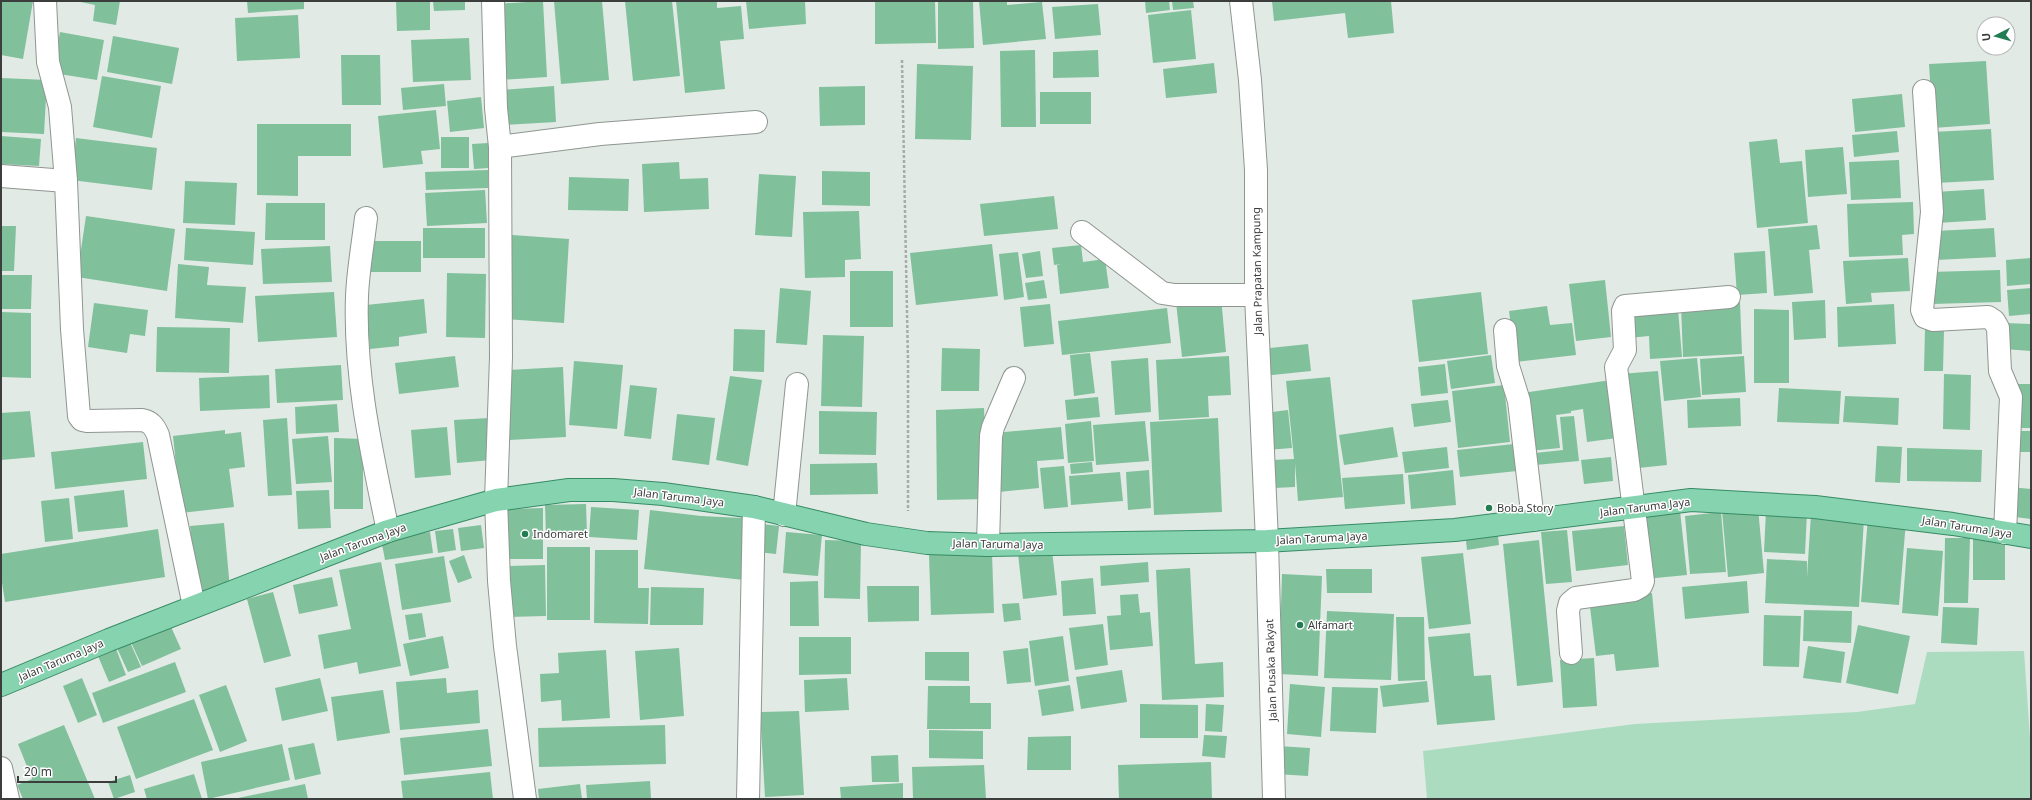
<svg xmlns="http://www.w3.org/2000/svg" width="2032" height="800" viewBox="0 0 2032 800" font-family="'Noto Sans',sans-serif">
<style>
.green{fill:#abdcbf}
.building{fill:#80c09b}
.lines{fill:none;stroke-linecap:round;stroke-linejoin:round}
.minor-casing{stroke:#8f9691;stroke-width:24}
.major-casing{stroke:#368b64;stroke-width:24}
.path{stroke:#a6aca9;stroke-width:2.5;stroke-dasharray:3 2;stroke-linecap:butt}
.minor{stroke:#fff;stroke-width:22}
.major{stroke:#85d3af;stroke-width:22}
.poi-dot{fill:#237d52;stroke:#fff;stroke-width:1.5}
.labels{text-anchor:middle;stroke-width:3;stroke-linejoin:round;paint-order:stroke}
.street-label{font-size:11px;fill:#3b3e3c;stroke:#fff}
.poi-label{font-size:11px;fill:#3b3e3c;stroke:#fff;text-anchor:start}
</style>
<rect width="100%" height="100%" fill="#e2eae5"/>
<path class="green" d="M2024 651 2031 753V799H1427L1423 751 1635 724 1857 712 1915 704 1927 652Z"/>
<g class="building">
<path d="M1 1H33L23 59 1 55Z"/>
<path d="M76 1H120L116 25 93 21 95 5Z"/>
<path d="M247 1H304V9L248 13Z"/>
<path d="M396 1H430V30L397 31Z"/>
<path d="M433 1H465V10L434 11Z"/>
<path d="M543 1 547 77 500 80 495 4Z"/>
<path d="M554 1H602L609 80 561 84Z"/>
<path d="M625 1H672L680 76 633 81Z"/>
<path d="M676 1H717V8L741 6 744 39 720 41 725 89 685 93Z"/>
<path d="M746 1H805L806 24 749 29Z"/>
<path d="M875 1H935L936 43 875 44Z"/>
<path d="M938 1H973L974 48 938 49Z"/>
<path d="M979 1H1007V5L1042 2 1046 39 983 45Z"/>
<path d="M1145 1H1169L1170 10 1146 13Z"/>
<path d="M1172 1H1193L1194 8 1173 10Z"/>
<path d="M1272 1H1391L1394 33 1348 38 1345 13 1274 21Z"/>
<path d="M1098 4 1101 35 1055 39 1052 7Z"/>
<path d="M1191 10 1196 59 1153 63 1148 15Z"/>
<path d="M298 15 300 58 237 61 235 18Z"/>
<path d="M60 32 104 40 97 80 53 73Z"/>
<path d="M113 36 179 48 172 84 107 72Z"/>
<path d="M469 38 471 80 413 82 411 40Z"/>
<path d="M1035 50 1036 127H1001L1000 51Z"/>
<path d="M1098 50 1099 77 1053 78V52Z"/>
<path d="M341 55H380L381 105H342Z"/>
<path d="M1986 61 1990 124 1933 128 1929 64Z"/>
<path d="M1214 63 1217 93 1166 98 1163 69Z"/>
<path d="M917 64 973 66 971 140 915 139Z"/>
<path d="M102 76 161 86 152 138 93 127Z"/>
<path d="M1 78 47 80 44 134 1 132Z"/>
<path d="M444 84 446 106 403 110 401 88Z"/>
<path d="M554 86 556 122 502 125 500 90Z"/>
<path d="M865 86V125L820 126 819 87Z"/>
<rect x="1040" y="92" width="51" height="32"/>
<path d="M1902 94 1905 127 1855 132 1852 99Z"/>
<path d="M481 97 484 128 450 132 447 101Z"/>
<path d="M436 110 440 149 421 151 423 164 383 168 378 116Z"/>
<path d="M257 124H351V156H298V196L257 195Z"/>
<path d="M1991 129 1994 180 1935 183 1932 132Z"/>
<path d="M1897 131 1899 152 1854 157 1852 135Z"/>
<path d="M1 136 41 139 39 166 1 164Z"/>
<rect x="441" y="137" width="28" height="31"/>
<path d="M76 138 157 148 152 190 71 180Z"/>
<path d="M1777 139 1780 163 1802 161 1808 223 1757 228 1749 142Z"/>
<path d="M488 143 489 168 474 169 472 144Z"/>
<path d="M1843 147 1847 194 1808 197 1805 150Z"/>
<path d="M1899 160 1901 198 1851 200 1849 162Z"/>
<path d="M679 162 680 179 708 178 709 209 644 212 642 164Z"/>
<path d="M488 170V188L426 190 425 172Z"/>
<path d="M822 171 870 172V206L822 205Z"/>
<path d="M759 174 796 176 792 237 755 235Z"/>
<path d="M569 177 629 179 628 211 568 210Z"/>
<path d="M185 181 237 183 235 225 183 223Z"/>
<path d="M1984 189 1986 220 1937 223 1935 192Z"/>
<path d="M485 190 487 223 427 226 425 193Z"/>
<path d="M1054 196 1058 229 984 236 980 204Z"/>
<path d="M1913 202 1914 234 1902 235 1903 255 1849 257 1847 204Z"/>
<path d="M266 203H325V240H265Z"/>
<path d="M859 211 861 259 845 260V277L805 278 803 212Z"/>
<path d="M86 216 175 229 167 291 77 277Z"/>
<path d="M1817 225 1820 249 1809 250 1813 293 1774 296 1768 229Z"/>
<path d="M1 226H16L14 271H1Z"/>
<path d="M186 228 255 232 253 265 184 260Z"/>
<rect x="423" y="228" width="62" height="30"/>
<path d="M1994 228 1996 257 1936 260 1935 231Z"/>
<path d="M512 235 569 239 564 323 506 319Z"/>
<rect x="366" y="241" width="55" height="31"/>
<path d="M992 244 998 296 916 305 910 253Z"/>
<path d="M1081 245 1083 262 1105 259 1109 288 1060 294 1057 265 1061 264 1054 265 1052 248Z"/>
<path d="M330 246 332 282 263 284 261 249Z"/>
<path d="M1040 251 1043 276 1026 278 1022 254Z"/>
<path d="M1765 251 1767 293 1737 295 1734 253Z"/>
<path d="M1018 252 1024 297 1004 300 999 254Z"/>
<path d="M1908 258 1910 291 1871 293 1872 302 1846 304 1843 261Z"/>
<path d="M2031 258V284L2007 286 2006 260Z"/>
<path d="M178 264 209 267 207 285 246 287 243 323 175 318Z"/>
<path d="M2000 270 2001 302 1932 304 1930 272Z"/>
<rect x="850" y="271" width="43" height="56"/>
<path d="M447 273 486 274 485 338 446 337Z"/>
<path d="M1 275H32L31 309H1Z"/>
<path d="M1044 280 1047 298 1028 300 1025 283Z"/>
<path d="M1605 280 1611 337 1576 341 1569 284Z"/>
<path d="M780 288 811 291 807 345 776 343Z"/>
<path d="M2031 288V314L2009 316 2007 290Z"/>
<path d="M334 292 337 337 258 342 255 296Z"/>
<path d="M1481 292 1488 354 1419 362 1412 300Z"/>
<path d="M1221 297 1226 352 1182 357 1176 302Z"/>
<path d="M424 299 427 333 399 337V346L370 349 366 305Z"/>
<path d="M1825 300 1826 338 1794 340 1792 302Z"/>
<path d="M1740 302 1742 354 1683 357 1681 305Z"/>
<path d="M94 303 148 310 145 336 130 334 127 353 88 347Z"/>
<path d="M1050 304 1054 344 1024 347 1020 307Z"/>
<path d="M1894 304 1896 344 1838 347 1837 307Z"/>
<path d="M1547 306 1550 325 1572 323 1576 355 1516 362 1509 311Z"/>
<path d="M1167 308 1171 343 1062 355 1058 321Z"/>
<path d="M1678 309 1682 357 1650 359 1649 336 1629 338 1627 313Z"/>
<path d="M1754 309 1789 310V383H1754Z"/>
<path d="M1 312 31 313V378L1 377Z"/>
<path d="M2005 323 2031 324V351L2004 349Z"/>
<path d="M157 327 230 328 229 373 156 372Z"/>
<path d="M734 329 765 330 764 372 733 371Z"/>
<path d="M1925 329 1944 330 1943 371H1924Z"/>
<path d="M823 335 864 336 862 407 821 406Z"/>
<path d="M1308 344 1311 371 1264 376 1261 349Z"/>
<path d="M942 348 980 349 979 391H941Z"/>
<path d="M1090 353 1095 393 1074 396 1070 355Z"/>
<path d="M1491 355 1495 383 1451 389 1447 361Z"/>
<path d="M455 356 459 387 399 394 395 363Z"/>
<path d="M1229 356 1231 395 1208 396 1209 417 1159 420 1156 360Z"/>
<path d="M1744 356 1746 392 1702 395 1700 359Z"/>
<path d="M1148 358 1151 412 1115 415 1111 361Z"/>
<path d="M1697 358 1701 397 1664 401 1660 361Z"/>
<path d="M574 361 623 365 617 429 569 425Z"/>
<path d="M1445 364 1448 393 1421 396 1418 367Z"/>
<path d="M341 365 343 400 277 403 275 369Z"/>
<path d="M563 367 566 437 509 440 506 370Z"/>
<path d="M1658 371 1667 465 1629 469 1620 374Z"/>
<path d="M1944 374 1971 375 1970 430 1943 429Z"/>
<path d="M269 375 270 408 200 411 199 378Z"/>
<path d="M730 376 762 380 748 466 716 460Z"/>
<path d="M1330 377 1343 497 1298 501 1295 463V487L1274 488 1272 460 1294 459 1286 381Z"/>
<path d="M1611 380 1617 438 1587 442 1583 409 1571 411V413L1556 415 1560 448 1529 451 1522 393Z"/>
<rect x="2014" y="384" width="17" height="44"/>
<path d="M630 385 657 388 651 439 624 436Z"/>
<path d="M1504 385 1510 442 1458 448 1452 391Z"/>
<path d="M1779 388 1841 391 1839 424 1777 422Z"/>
<path d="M1845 396 1899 398 1898 425 1843 422Z"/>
<path d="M1098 397 1100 417 1067 420 1065 400Z"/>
<path d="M1740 398 1741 426 1688 428 1687 400Z"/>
<path d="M1448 400 1451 422 1414 427 1411 404Z"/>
<path d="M337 404 339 432 296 434 295 407Z"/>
<path d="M984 408 987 499 937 500 936 410Z"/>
<path d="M1288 410 1292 448 1268 450 1264 413Z"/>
<path d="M30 411 35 457 1 460V413Z"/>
<path d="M819 411 877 412 876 455 819 454Z"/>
<path d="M677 414 715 418 709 465 672 460Z"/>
<path d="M1574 416 1579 461 1535 465V453L1563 450 1560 417Z"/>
<path d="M287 418 292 495 268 496 263 420Z"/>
<path d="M489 418 492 460 457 463 454 420Z"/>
<path d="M1218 418 1222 512 1154 515 1150 422Z"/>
<path d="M1091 421 1094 461 1068 463 1065 424Z"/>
<path d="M1145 421 1149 461 1096 465 1093 425Z"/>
<path d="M447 427 451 475 415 478 411 430Z"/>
<path d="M1061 427 1064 459 1037 461 1039 488 999 492 994 433Z"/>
<path d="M1393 427 1398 457 1344 465 1339 435Z"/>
<path d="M225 430V434L241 432 245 467 229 469 234 507 181 513 173 436Z"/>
<rect x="2012" y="431" width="19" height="21"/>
<path d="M328 436 332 482 296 484 292 439Z"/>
<path d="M334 438 363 439V509H334Z"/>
<path d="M143 442 147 479 55 489 51 452Z"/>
<path d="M1514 444 1517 471 1460 477 1457 450Z"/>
<path d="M1877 446 1902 447 1900 483 1875 482Z"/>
<path d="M1447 447 1449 468 1405 473 1402 452Z"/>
<path d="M1907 448 1982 450 1981 482 1907 481Z"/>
<path d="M1611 457 1613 481 1584 484 1581 460Z"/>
<path d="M1092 462 1093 472 1071 474 1070 464Z"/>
<path d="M877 463 878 494 810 495V464Z"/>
<path d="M1064 466 1068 507 1044 509 1040 468Z"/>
<path d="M1149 470 1151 508 1128 510 1126 472Z"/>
<path d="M1453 470 1456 505 1411 509 1408 475Z"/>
<path d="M1120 472 1123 501 1071 505 1069 476Z"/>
<path d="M1403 474 1405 504 1345 509 1342 478Z"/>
<path d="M2010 487 2031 489V519L2007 516Z"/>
<path d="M124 490 128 527 78 532 74 496Z"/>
<path d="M329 490 331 528 298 529 296 491Z"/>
<path d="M69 498 73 539 45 542 41 501Z"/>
<path d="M586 504 587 535 546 536 545 505Z"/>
<path d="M591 507 639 510 637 540 589 537Z"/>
<path d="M543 508V559H507L506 509Z"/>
<path d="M1758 508 1764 573 1728 577 1722 511Z"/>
<path d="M650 510 701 516 742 518 748 543 744 580 644 569Z"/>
<path d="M1766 510 1807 512 1805 554 1764 552Z"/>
<path d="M1680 511 1687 575 1645 579 1638 516Z"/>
<path d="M1721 512 1726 572 1690 574 1685 516Z"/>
<path d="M1811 514 1864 518 1859 607 1765 603 1767 559 1807 561V577Z"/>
<path d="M1868 517 1906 521 1899 605 1861 602Z"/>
<path d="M224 523 230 589 196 592 190 526Z"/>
<path d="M761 524 779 526 776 554 758 552Z"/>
<path d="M481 525 484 548 461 551 458 528Z"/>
<path d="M1624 526 1628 565 1576 571 1572 531Z"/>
<path d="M1497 527 1499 545 1467 550 1465 532Z"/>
<path d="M158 529 165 577 5 602 1 576V554Z"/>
<path d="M453 529 456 550 438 553 435 531Z"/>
<path d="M1567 530 1572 582 1546 584 1541 532Z"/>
<path d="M430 532 433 553 385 560 381 539Z"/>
<path d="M786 532 822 535 818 576 783 573Z"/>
<rect x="1973" y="534" width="32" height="46"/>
<path d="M1945 538H1970L1968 603H1944Z"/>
<path d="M825 540 861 541 860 599 824 598Z"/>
<path d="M1539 540 1553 682 1517 686 1503 544Z"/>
<rect x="547" y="547" width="43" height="73"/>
<path d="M1907 548 1943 551 1938 616 1902 613Z"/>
<path d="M595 550H638V588H649L648 624 594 623Z"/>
<path d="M1052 550 1057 595 1023 599 1018 554Z"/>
<path d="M992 553 994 613 931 615 929 555Z"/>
<path d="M1463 553 1471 624 1429 629 1421 557Z"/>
<path d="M464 555 472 578 458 583 449 561Z"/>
<path d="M444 556 451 602 402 610 395 564Z"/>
<path d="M381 562 401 666 359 674 357 662 324 669 318 635 351 629 339 570Z"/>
<path d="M1148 562 1149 582 1101 586 1100 566Z"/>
<path d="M545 565 546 616 508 617 507 566Z"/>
<path d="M1190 568 1195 664 1223 662 1224 697 1162 700 1156 570Z"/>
<path d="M1326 569H1372V593H1327Z"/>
<path d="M1282 574 1322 576 1318 676 1279 674Z"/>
<path d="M332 577 338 606 299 614 293 585Z"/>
<path d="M1093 578 1096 614 1063 616 1061 581Z"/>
<path d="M818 581 819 626H790V582Z"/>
<path d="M1747 581 1749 613 1685 619 1682 587Z"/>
<path d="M867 586H919V621L868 622Z"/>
<path d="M651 587 704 588 703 625H650Z"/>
<path d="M273 592 291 656 264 663 247 599Z"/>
<path d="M1652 593 1659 667 1616 671 1614 654 1596 656 1589 599Z"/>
<path d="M1138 594 1140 613 1150 612 1153 646 1110 650 1107 616 1121 615 1120 595Z"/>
<path d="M1019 603 1021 620 1004 622 1002 604Z"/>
<path d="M1943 607 1979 608 1977 645 1941 643Z"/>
<path d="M1804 610 1852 611 1851 643 1803 641Z"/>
<path d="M1327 611 1394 614 1391 680 1324 678Z"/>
<path d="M422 613 426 637 409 640 405 615Z"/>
<path d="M1764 615 1801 616 1799 667 1763 666Z"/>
<path d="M1396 617H1424L1425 680 1398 681Z"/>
<path d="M167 618 181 649 142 666 128 636Z"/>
<path d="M1103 624 1108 665 1075 670 1069 628Z"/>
<path d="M1858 625 1910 636 1898 694 1846 683Z"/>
<path d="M1470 633 1474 676 1491 675 1495 720 1437 725 1428 637Z"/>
<path d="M443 636 449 668 410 676 403 644Z"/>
<path d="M1063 636 1069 681 1035 686 1029 641Z"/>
<path d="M799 637H851V674L799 675Z"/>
<path d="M113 641 126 675 109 682 95 649Z"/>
<path d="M130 642 141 667 128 672 117 648Z"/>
<path d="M1808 646 1845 652 1841 683 1803 678Z"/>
<path d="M679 648 684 716 640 720 635 651Z"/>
<path d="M1028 648 1031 682 1007 684 1003 651Z"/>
<path d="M606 650 610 718 562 721 561 700 541 702 540 674 559 673 558 653Z"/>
<path d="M925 652H969V681L925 680Z"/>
<path d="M1594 658 1597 706 1563 708 1560 660Z"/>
<path d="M175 662 186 692 103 723 92 693Z"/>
<path d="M1122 670 1127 702 1081 709 1076 677Z"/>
<path d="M82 678 97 715 78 723 63 686Z"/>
<path d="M320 678 328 711 282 721 275 688Z"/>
<path d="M446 678 447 693 478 690 480 723 400 730 396 682Z"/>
<path d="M847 678 849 710 805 712 804 680Z"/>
<path d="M1427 681 1429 702 1383 707 1380 686Z"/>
<path d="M1290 684 1325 687 1321 737 1287 734Z"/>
<path d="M226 685 247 741 220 752 199 695Z"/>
<path d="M1070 685 1074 711 1042 716 1038 690Z"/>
<path d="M928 686H970V703H991V729H927Z"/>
<path d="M1332 687 1378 688 1376 733 1330 731Z"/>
<path d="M383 690 390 733 337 741 331 697Z"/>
<path d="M194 699 213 750 136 779 117 727Z"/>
<path d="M1140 704 1198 705V738H1140Z"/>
<path d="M1206 704 1224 705 1222 732 1205 731Z"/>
<path d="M799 711 804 795 765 797 760 712Z"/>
<path d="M64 725 95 799H23L17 785 32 779 18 744Z"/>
<path d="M665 725 666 764 539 767 538 728Z"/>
<path d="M488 729 492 766 404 775 400 738Z"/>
<path d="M929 730 983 731V759L929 758Z"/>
<path d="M1204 735 1227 736 1225 758 1202 756Z"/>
<path d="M1071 736V770H1027L1028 737Z"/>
<path d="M314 743 321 774 295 780 288 748Z"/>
<path d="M282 744 290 780 208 799 201 762Z"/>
<path d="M1277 746 1310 748 1308 776 1276 774Z"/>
<path d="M898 755 899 782H872L871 756Z"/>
<path d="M1211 762 1212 799H1119L1118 765Z"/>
<path d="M984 765 986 799H913L912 767Z"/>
<path d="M490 772 493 799H403L401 781Z"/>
<path d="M194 774 202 799H147L144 789Z"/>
<path d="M130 775 135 792 114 799 108 782Z"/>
<path d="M650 781 651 799H587L586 785Z"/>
<path d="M903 783V799H841L840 787Z"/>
<path d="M305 784 308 799H238V798Z"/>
<path d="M580 784 582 799H539L538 789Z"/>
</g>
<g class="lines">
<g class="minor-casing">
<g id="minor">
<path d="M45 1 48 62 60 107 66 181 72 329 79 416 82 420 87 421 142 420C151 422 154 426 158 435L194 606"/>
<path d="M493 1 496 108 500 147 501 357 496 500 499 581 505 646 525 799"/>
<path d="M1241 1 1250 80 1256 170V295L1267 541 1274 799"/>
<path d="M1924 91 1932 212 1922 310 1925 317 1933 320 1988 317 1994 321 1998 328 2000 371 2011 397 2005 533"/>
<path d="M500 147 600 134 756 122"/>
<path d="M1 176 66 181"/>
<path d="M366 218C363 244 358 270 357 296 354 376 372 454 388 531"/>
<path d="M1082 232 1162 293 1175 295H1256"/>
<path d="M1505 330 1508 366 1519 401 1533 520"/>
<path d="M784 515 797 384"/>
<path d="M988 545 991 436 993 427 1014 378"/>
<path d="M1571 653 1568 611 1570 603 1576 598 1634 590 1641 586 1643 581 1616 367 1625 350 1623 311 1625 306 1729 297"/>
<path d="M1 768 8 799"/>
<path d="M748 799 754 507"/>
</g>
</g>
<g class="major-casing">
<path id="major" d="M1 685 109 640 388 531 496 500 569 490H613L663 494 754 507 866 534 927 543 988 545 1267 541 1455 530 1691 500 1815 507 1953 524 2031 537"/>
</g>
<path class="path" d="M902 60 908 362V511"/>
<use href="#minor" class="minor"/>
<use href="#major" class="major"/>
</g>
<g class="poi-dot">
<circle cx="1489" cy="508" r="4"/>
<circle cx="525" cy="534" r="4"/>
<circle cx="1300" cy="625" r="4"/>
</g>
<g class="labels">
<g class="street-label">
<text transform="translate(1257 271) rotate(-91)" y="4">Jalan Prapatan Kampung</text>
<text transform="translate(679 497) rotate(7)" y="4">Jalan Taruma Jaya</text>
<text transform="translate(1645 507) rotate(-7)" y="4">Jalan Taruma Jaya</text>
<text transform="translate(1967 527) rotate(9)" y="4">Jalan Taruma Jaya</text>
<text transform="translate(1322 538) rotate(-3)" y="4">Jalan Taruma Jaya</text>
<text transform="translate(363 542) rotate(-20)" y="4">Jalan Taruma Jaya</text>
<text transform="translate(998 544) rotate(1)" y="4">Jalan Taruma Jaya</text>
<text transform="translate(61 660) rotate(-23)" y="4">Jalan Taruma Jaya</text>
<text transform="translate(1271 670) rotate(-92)" y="4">Jalan Pusaka Rakyat</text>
</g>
<g class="poi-label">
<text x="1497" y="512">Boba Story</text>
<text x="533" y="538">Indomaret</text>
<text x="1308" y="629">Alfamart</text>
</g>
</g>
<rect width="2032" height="800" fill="none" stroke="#3b3e3c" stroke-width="4"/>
<g transform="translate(1996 36) rotate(264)"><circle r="19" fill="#ffffff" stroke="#b1b2b1"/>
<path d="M0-3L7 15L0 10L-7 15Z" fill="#237d52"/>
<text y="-6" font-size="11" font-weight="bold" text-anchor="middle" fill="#3b3e3c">U</text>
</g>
<path d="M18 776v6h98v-6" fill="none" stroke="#3b3e3c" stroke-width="2"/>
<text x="24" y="776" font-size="12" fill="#3b3e3c" stroke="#ffffff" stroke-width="3" paint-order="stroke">20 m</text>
</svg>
